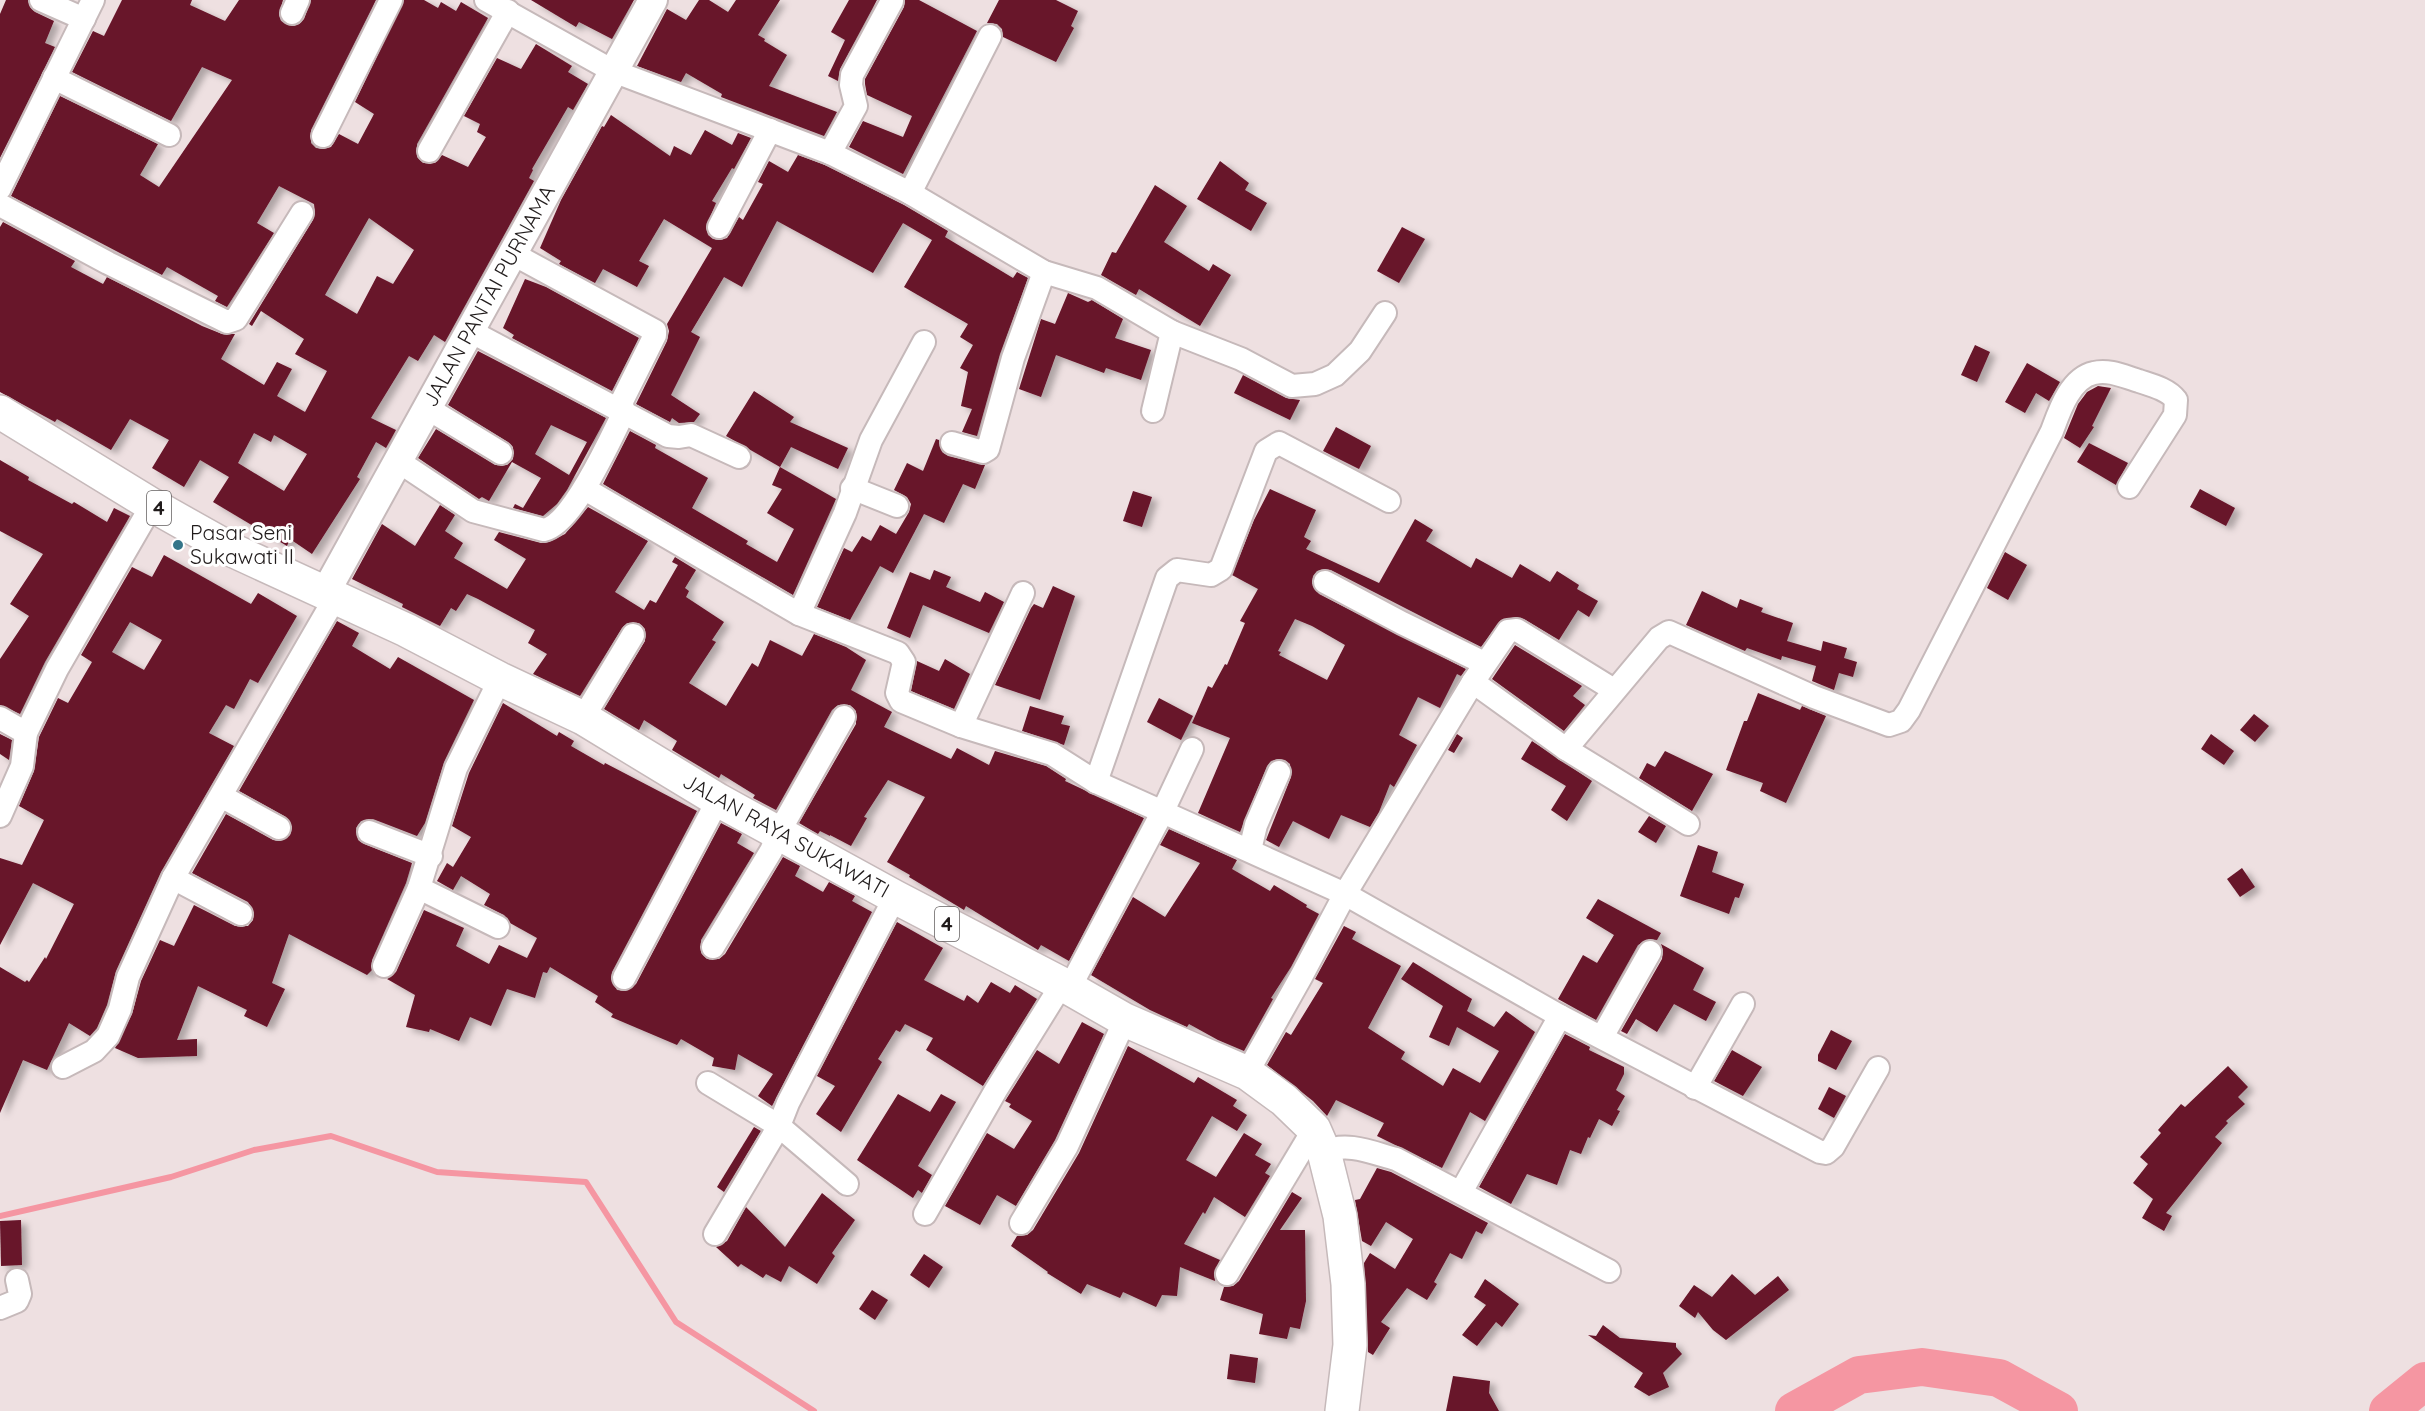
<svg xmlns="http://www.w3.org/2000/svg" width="2425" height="1411" viewBox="0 0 2425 1411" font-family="Quicksand,sans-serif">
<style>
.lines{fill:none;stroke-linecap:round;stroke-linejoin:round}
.stream{stroke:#f596a2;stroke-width:6}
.river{stroke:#f596a2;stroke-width:38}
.building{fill:#671429;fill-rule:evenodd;filter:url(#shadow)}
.minor-casing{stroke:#c6b9ba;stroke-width:26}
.tertiary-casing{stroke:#c6b9ba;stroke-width:32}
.trunk-casing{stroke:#c6b9ba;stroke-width:36}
.minor{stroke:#fff;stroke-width:22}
.tertiary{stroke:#fff;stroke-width:28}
.trunk{stroke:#fff;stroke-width:33}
.poi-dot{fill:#357589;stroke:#fff;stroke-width:2}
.labels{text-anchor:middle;stroke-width:6;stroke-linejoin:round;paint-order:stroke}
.shield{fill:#fff;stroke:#635f5f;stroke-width:1.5}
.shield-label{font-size:20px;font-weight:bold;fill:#201b1b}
.street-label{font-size:21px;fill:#201b1b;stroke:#fff}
.poi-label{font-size:21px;fill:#201b1b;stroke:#fff;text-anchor:start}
</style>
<defs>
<filter id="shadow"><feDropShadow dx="6" dy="4" stdDeviation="3" flood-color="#0004"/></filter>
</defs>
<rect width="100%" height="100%" fill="#eee0e1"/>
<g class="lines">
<path class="stream" d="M0 1216 171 1177 254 1150 331 1136 437 1172 586 1182 676 1322 814 1411"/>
<g class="river">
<path d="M1794 1411 1859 1375 1922 1367 1999 1378 2059 1411"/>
<path d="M2388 1411 2425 1381"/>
</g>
</g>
<g class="building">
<path d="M6 0H28L30 7 35 12 54 21 45 43 55 47 0 158V14Z"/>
<path d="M122 0H192L190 5 225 21 239 0H283L279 15 281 21 293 26 299 24 304 19 311 0H376L311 130V143L316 148 323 149 331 147 339 134 358 144 374 114 355 102 404 0H424L438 8 441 2 456 11 461 2 488 18 417 144V157L423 163H435L442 155 468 167 486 137 477 132 480 124 464 116 497 58 521 69 536 44 572 66 568 72 588 84 573 110 568 107 532 169 533 170 529 178 534 181 445 342 434 335 418 361 409 356 371 418 396 430 386 448 376 442 357 477 360 479 312 554 290 539 287 546 213 502 229 477 200 460 184 487 152 468 169 440 130 419 111 450 57 419 55 422 0 392V227L3 222 75 261 71 267 103 284 107 277 202 326 222 334H235L221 359 264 385 277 362 292 369 277 396 305 412 327 371 295 354 304 339 261 311 252 326 249 324 313 220 315 213 314 204 279 186 257 223 274 233 227 307 215 301 218 296 167 267 162 275 11 196 60 96 158 144 140 175 159 187 232 80 202 67 171 121 72 72 93 31 104 36ZM369 218 414 250 393 284 377 276 357 314 325 295ZM254 433 271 442 274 435 307 454 284 491 238 463Z"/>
<path d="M531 0H634L612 39 579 22 576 27Z"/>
<path d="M699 0H709L728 12 736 0H780L758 35 765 39 764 41 787 55 769 86 837 112 824 136 721 97 722 94 686 73 681 82 637 66 667 9 686 20Z"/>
<path d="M849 0H877L840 69 838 81 828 76 845 40 831 32Z"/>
<path d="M905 0H919L977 31 903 174 849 147 863 121 903 137 912 116 867 95 865 84V79L904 7Z"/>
<path d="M999 0H1056L1078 11 1071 26 1074 28 1056 62 1003 37 1002 29 997 24 987 23Z"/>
<path d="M611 115 670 156 674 146 691 155 705 130 732 145 738 133 751 138 734 169 732 168 712 201 716 203 706 227 708 235 713 239 720 240 727 238 739 217 743 220 763 184 758 182 769 161 788 172 798 155 825 165 904 205 948 231 945 237 1013 278 1017 272 1028 278 1000 354 977 436 962 432 972 409 961 406 968 372 960 368 973 345 960 337 968 324 904 287 932 240 903 223 873 273 777 221 742 287 724 277 691 332 700 337 671 395 700 414 694 422 679 423 672 418 670 422 636 404 667 341 669 331 667 324 712 248 664 219 639 261 649 266 637 287 603 269 595 283 559 264 561 261 540 248 561 200 602 126 604 127Z"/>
<path d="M1220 161 1249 183 1245 190 1267 203 1251 231 1197 199Z"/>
<path d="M1155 185 1187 206 1164 242 1209 271 1213 264 1231 275 1200 326 1139 289 1136 295 1101 275 1112 252 1116 253Z"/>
<path d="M1402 227 1425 239 1399 283 1377 271Z"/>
<path d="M525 279 546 287 639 338 612 391 512 338 514 335 503 328Z"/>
<path d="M1068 293 1088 302 1092 300 1123 319 1115 338 1151 350 1141 380 1106 368 1104 373 1056 355 1041 397 1019 389 1041 319 1055 324Z"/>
<path d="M1975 345 1990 352 1977 382 1961 375Z"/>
<path d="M478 351 606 418 567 490 557 504 543 516 513 508 515 504 523 508 541 478 512 462 489 501 482 497 479 499 418 458 436 429 495 465H507L513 459V447L508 442 448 405ZM551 425 587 442 569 475 535 454Z"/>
<path d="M2027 363 2060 382 2049 401 2036 393 2025 413 2005 402Z"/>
<path d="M1243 375 1286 398 1300 400 1290 420 1234 393Z"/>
<path d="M2098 386 2111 388 2092 426 2094 427 2080 448 2064 438 2078 404 2087 392Z"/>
<path d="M754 391 794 417 790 422 848 448 838 469 791 447 780 467 726 436Z"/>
<path d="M1336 427 1371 446 1359 469 1323 451Z"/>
<path d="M630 431 656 445 655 448 708 478 692 508 748 541 746 544 777 562 794 529 767 513 782 489 772 485 780 467 836 499 793 595 603 484Z"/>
<path d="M936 439 939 440 942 452 948 456 985 465 975 489 963 484 944 523 924 514 893 573 880 566 850 620 817 607 844 548 852 552 862 536 871 541 880 525 896 534 909 512 911 504 907 497 894 490 907 463 923 471Z"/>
<path d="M2089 443 2128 463 2116 485 2077 462Z"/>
<path d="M0 460 29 477 28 480 72 504 74 502 107 522 114 508 130 516 45 662 20 714 0 705V659L29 616 10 604 43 554 0 531Z"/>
<path d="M1270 489 1316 510 1304 537 1311 541 1306 549 1379 583 1415 519 1433 530 1426 541 1471 568 1476 558 1512 578 1520 564 1550 582 1557 571 1579 585 1577 589 1598 601 1589 617 1578 610 1559 640 1524 619 1516 617 1501 620 1481 647 1331 570 1324 569 1317 571 1313 576 1312 583 1319 594 1466 669 1461 676 1457 674 1440 708 1418 697 1399 735 1417 745 1394 787 1390 784 1379 812 1370 827 1341 815 1329 839 1293 821 1279 847 1266 840 1291 777 1290 764 1285 760 1278 759 1271 761 1267 766 1240 832 1198 813 1230 738 1192 723 1208 686 1212 688 1225 664 1227 665 1245 623 1240 621 1258 589 1232 575 1254 520ZM1295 619 1312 626 1345 645 1327 680 1279 655 1281 652 1278 651Z"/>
<path d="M2200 489 2235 508 2226 526 2190 507Z"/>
<path d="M1133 491 1152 497 1142 527 1123 521Z"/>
<path d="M440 505 455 515 445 531 463 543 454 558 507 589 526 559 494 540 499 532 541 543 549 542 565 534 588 507 648 541 615 592 644 610 650 600 656 603 678 565 672 562 675 557 696 570 685 588 689 591 686 597 724 622 712 640 716 642 689 683 726 706 752 663 758 667 770 640 802 656 814 634 846 647 866 660 851 690 892 712 884 727 951 759 957 748 989 765 995 751 1046 766 1066 779 1065 781 1144 818 1069 961 1041 945 1038 950 966 906 964 910 909 877 910 875 887 862 925 797 888 780 864 817 867 818 851 846 830 835V836L820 831 818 834 799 823 856 724V711L850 705H838L832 710 776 810 753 798 755 795 721 774 719 778 672 750 677 741 644 720 639 730 604 709 645 641V629L639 623H627L622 628 580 696 533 674 547 654 528 643 535 630 478 599 467 594 456 611 451 608 440 626 402 607 403 604 352 579 382 524 415 546Z"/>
<path d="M2005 552 2027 565 2008 600 1987 588Z"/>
<path d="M164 555 251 604 258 593 297 616 258 683 250 679 234 709 226 705 209 733 234 746 161 872 116 971 107 1005 97 1028 90 1036 69 1023 47 1070 23 1060 0 1113V967L25 982 27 980 29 982 45 957 46 959 74 904 33 883 0 945V858L22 865 44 820 19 806 34 771 39 737 58 698 68 703 92 662 81 655 132 567 152 577ZM130 622 162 640 144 670 112 652Z"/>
<path d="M934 570 951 577 946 587 980 602 985 592 1004 602 989 633 923 605 910 638 887 628 910 572 930 580Z"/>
<path d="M1053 586 1075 596 1040 700 995 685 1031 608 1034 604 1043 608Z"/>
<path d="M1702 591 1737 608 1740 599 1763 608 1761 612 1793 623 1787 641 1821 651 1823 641 1847 648 1844 658 1857 662 1853 677 1839 673 1834 690 1812 681 1816 666 1782 656 1781 660 1747 648 1745 651 1686 625Z"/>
<path d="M337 621 359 633 352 646 390 669 398 657 474 700 444 762 425 823 417 836 373 819 361 821 356 828 358 840 364 844 412 863 406 883 372 960V970L367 975 289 934 272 983 285 989 267 1027 244 1016 247 1010 198 986 177 1040 197 1039V1056L138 1058 115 1048 132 1014 141 981 160 940 174 946 194 905 235 926H248L253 920 254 913 248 902 192 873 226 814 273 840 280 841 290 835 292 827 286 817 239 791Z"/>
<path d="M1515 645 1582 686 1573 696 1585 705 1564 731 1492 679Z"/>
<path d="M945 659 970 674 954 709 911 691 917 661 939 671Z"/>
<path d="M1758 693 1800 710 1802 706 1826 716 1786 803 1760 791 1763 783 1726 770 1744 721H1747Z"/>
<path d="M1159 698 1193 716 1181 740 1147 722Z"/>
<path d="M503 703 557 736 559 732 574 741 571 746 604 765 605 763 697 811 612 972 611 979 617 990 625 991 636 984 721 823 742 834 737 843 754 853 701 940V953L707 959H719L725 954 783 857 800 866 795 876 823 892 829 882 855 896 852 901 872 912 772 1106 758 1096 773 1074 738 1054 735 1070 712 1066 714 1058 681 1039 677 1045 611 1017 613 1014 595 1002 598 996 550 967 547 973 543 972 535 998 507 989 491 1026 470 1017 459 1041 430 1029 429 1032 406 1027 415 995 387 979 396 972 424 910 464 928 456 946 489 964 499 945 527 958 537 938 510 923 504 915 484 905 490 894 461 876 453 890 437 881 447 863 453 867 471 837 452 826 469 773Z"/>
<path d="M1030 706 1064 716 1061 724 1070 726 1064 745 1022 731Z"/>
<path d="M2254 714 2269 726 2255 742 2240 730Z"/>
<path d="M0 734 12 740 9 760 0 754Z"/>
<path d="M1457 734 1463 738 1454 753 1448 750Z"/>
<path d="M2211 734 2234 751 2224 765 2201 749Z"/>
<path d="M1532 741 1592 781 1567 821 1551 810 1566 786 1521 759Z"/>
<path d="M1665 751 1713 774 1692 811 1639 778 1647 763 1655 767Z"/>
<path d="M1649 816 1666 826 1656 843 1638 832Z"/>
<path d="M1169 829 1237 860 1232 869 1270 891 1274 885 1307 905 1306 907 1319 914 1291 967 1271 998 1273 999 1244 1051 1218 1040 1189 1024 1187 1027 1150 1010 1091 975 1133 897 1165 917 1200 863 1160 845Z"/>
<path d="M1698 845 1718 852 1712 872 1744 884 1739 898 1735 897 1729 914 1680 896Z"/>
<path d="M2242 868 2255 887 2240 897 2227 879Z"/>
<path d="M1598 899 1661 933 1657 940 1649 939 1638 945 1596 1020 1558 999 1583 955 1597 963 1614 935 1586 918Z"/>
<path d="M897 922 943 948 924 980 964 1001 967 995 978 1003 991 982 1010 993 1015 985 1037 999 983 1086 926 1050 933 1038 905 1024 900 1032 896 1030 878 1059 882 1062 841 1132 816 1114 835 1086 817 1076Z"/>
<path d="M1344 926 1356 932 1352 939 1401 966 1368 1028 1405 1052 1401 1059 1443 1086 1453 1068 1480 1083 1499 1051 1457 1027 1449 1046 1429 1037 1443 1006 1401 979 1413 962 1472 999 1467 1011 1494 1027 1506 1011 1535 1032 1485 1121 1470 1112 1442 1168 1377 1136 1384 1123 1336 1100 1327 1116 1313 1101 1267 1065 1286 1032 1291 1035 1323 983 1315 979Z"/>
<path d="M1661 944 1704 968 1693 990 1716 1002 1706 1021 1674 1004 1657 1032 1636 1019 1627 1034 1621 1031 1662 959 1663 951Z"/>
<path d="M1082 1022 1104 1034 1055 1140 1016 1206 997 1195 980 1225 945 1206 987 1133 1014 1149 1032 1121 1009 1107 1011 1104 1005 1101 1037 1050 1059 1064Z"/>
<path d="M1831 1030 1852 1041 1836 1070 1818 1061V1055Z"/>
<path d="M1565 1034 1590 1047 1589 1050 1624 1067V1074L1616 1090 1625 1096 1617 1110 1620 1111 1612 1126 1599 1119 1590 1138 1588 1137 1581 1154 1570 1150 1557 1185 1527 1174 1511 1204 1479 1187Z"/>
<path d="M1128 1046 1194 1083 1198 1077 1237 1100 1233 1106 1247 1115 1237 1131 1212 1116 1186 1160 1216 1177 1244 1133 1262 1144 1255 1155 1271 1164 1265 1173 1270 1176 1245 1217 1214 1197 1205 1214 1203 1212 1184 1244 1220 1260 1214 1273 1215 1281 1180 1267 1177 1296 1162 1295 1156 1307 1123 1292 1120 1298 1087 1284 1081 1294 1047 1273 1048 1272 1011 1246 1017 1236 1027 1235 1033 1230 1079 1153Z"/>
<path d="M1732 1050 1762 1067 1743 1096 1714 1081Z"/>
<path d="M2228 1066 2248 1087 2238 1097 2245 1104 2226 1121 2228 1123 2215 1137 2222 1143 2166 1213 2172 1216 2164 1231 2142 1218 2153 1199 2133 1183 2148 1164 2140 1157 2161 1133 2158 1130 2181 1104 2185 1107Z"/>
<path d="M1829 1087 1846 1096 1834 1118 1818 1109Z"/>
<path d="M898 1094 930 1112 941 1094 956 1102 918 1166 932 1175 922 1193 918 1190 913 1198 857 1160Z"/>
<path d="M754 1127 761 1131 724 1192 717 1187Z"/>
<path d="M1377 1168 1391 1172 1488 1223 1482 1234 1476 1231 1462 1259 1450 1253 1434 1282 1437 1284 1427 1300 1407 1288 1381 1322 1390 1328 1373 1355 1368 1352 1364 1263 1370 1253 1395 1269 1413 1239 1386 1222 1371 1246 1362 1241 1355 1200 1360 1199Z"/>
<path d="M1292 1192 1302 1198 1280 1230H1305L1306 1301 1300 1329 1290 1327 1287 1339 1259 1334 1263 1314 1220 1300 1224 1287 1233 1286 1239 1281Z"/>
<path d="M822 1193 855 1220 832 1253 835 1256 817 1284 789 1266 781 1282 766 1274 763 1278 741 1264 738 1267 716 1247 727 1241 746 1207 785 1247Z"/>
<path d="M21 1220 22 1265 1 1266 0 1221Z"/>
<path d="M924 1254 943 1267 929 1288 910 1275Z"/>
<path d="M1732 1274 1755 1295 1778 1276 1789 1290 1726 1340 1713 1330 1698 1312 1695 1318 1679 1306 1694 1285 1712 1297Z"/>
<path d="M1485 1279 1519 1304 1502 1327 1496 1322 1477 1346 1462 1335 1486 1305 1474 1297Z"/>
<path d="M872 1290 888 1300 875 1320 859 1309Z"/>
<path d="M1603 1325 1620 1338 1676 1343V1347L1682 1354 1663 1373 1669 1387 1649 1396 1634 1387 1643 1373 1588 1335 1596 1336Z"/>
<path d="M1230 1354 1258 1358 1255 1383 1227 1379Z"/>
<path d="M1453 1376 1490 1381 1489 1393 1499 1411H1446Z"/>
</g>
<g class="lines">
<g class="minor-casing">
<g id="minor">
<path d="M41 0 84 19"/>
<path d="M486 0 613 71 830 153 910 193 1044 272 1097 288 1172 332 1241 359 1292 386 1315 384 1335 375 1360 351 1385 313"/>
<path d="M292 13 298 0"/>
<path d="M54 78 169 135"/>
<path d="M323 136 391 0"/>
<path d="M429 151 508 11"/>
<path d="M830 153 856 106 851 85 852 75 892 1"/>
<path d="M0 188 93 0"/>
<path d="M910 193 990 36"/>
<path d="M0 205 108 263 227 322 236 319 302 213"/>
<path d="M719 227 770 130"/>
<path d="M470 331 668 436 679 437 691 435 739 457"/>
<path d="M427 408 501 453"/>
<path d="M1153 411 1172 332"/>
<path d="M952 443 983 452 988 449 1013 358 1044 272"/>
<path d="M398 461 473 511 544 530C573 524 610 440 623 414L622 401 655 335V331L513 254"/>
<path d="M852 488 897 506"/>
<path d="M585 489 799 614 898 653 904 662 897 693 901 701 961 726"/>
<path d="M1325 582 1402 623 1484 663"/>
<path d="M1023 593 961 726 1052 754 1096 782 1345 894 1473 682 1508 631 1517 630 1614 690"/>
<path d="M799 614 845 513 871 440 924 342"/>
<path d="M1473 682 1566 749 1688 824"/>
<path d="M0 718 26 733"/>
<path d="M583 718 633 635"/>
<path d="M1566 749 1659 638 1669 632 1814 697 1889 725 1901 721 1909 710 2052 431C2059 412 2070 378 2094 373 2109 369 2125 377 2139 381 2151 385 2168 389 2176 400L2175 415 2129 487"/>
<path d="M1096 782 1167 578 1177 570 1211 575 1221 569 1266 451 1279 443 1389 501"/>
<path d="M221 796 279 828"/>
<path d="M0 816 22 766 26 733 57 669 152 505"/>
<path d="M369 832 431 856"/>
<path d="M1250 850 1256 825 1279 772"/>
<path d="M173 878 241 914"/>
<path d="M419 888 498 927"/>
<path d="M713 947 771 851 779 832 844 717"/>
<path d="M384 966 419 888 456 768 500 679"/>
<path d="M624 978 718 800"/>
<path d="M1069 989 1162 813 1192 749"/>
<path d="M1602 1037 1650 952"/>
<path d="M63 1067 94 1051 108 1036 120 1009 128 977 173 878 335 598"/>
<path d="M1247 1073 1301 977 1345 894 1560 1016 1820 1152 1826 1153 1833 1147 1878 1068"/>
<path d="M708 1083 779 1126 847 1184"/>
<path d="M1695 1088 1743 1004"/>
<path d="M1324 1152C1347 1141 1373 1153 1396 1159L1609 1271"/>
<path d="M1461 1192 1560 1016"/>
<path d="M925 1214 996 1090 1062 984"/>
<path d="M1021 1223 1067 1146 1125 1020"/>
<path d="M715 1234 779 1126 788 1103 895 897"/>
<path d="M1227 1274 1314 1129"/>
<path d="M0 1308 17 1301 20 1294 17 1280"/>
</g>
</g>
<g class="tertiary-casing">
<path id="tertiary" d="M325 593 653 0"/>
</g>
<g class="trunk-casing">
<path id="trunk" d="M0 412 152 505 232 550 406 630 500 679 583 718 718 800 895 897 1062 984 1125 1020 1247 1073 1284 1100 1314 1129 1324 1152 1340 1216 1348 1284 1350 1345 1342 1411"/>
</g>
<use href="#minor" class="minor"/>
<use href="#tertiary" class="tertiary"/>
<use href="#trunk" class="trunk"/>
</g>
<circle class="poi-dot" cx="178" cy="545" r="6"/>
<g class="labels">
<g class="shield">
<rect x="147" y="491" width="24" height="34" rx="4.5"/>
<rect x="935" y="907" width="24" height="34" rx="4.5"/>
</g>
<g class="shield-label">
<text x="159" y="515">4</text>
<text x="947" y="931">4</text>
</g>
<g class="street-label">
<text transform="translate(489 296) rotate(-61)" y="7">JALAN PANTAI PURNAMA</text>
<text transform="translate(786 836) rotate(29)" y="7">JALAN RAYA SUKAWATI</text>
</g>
<g class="poi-label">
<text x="190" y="540">Pasar Seni<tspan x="190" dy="24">Sukawati II</tspan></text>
</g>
</g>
</svg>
